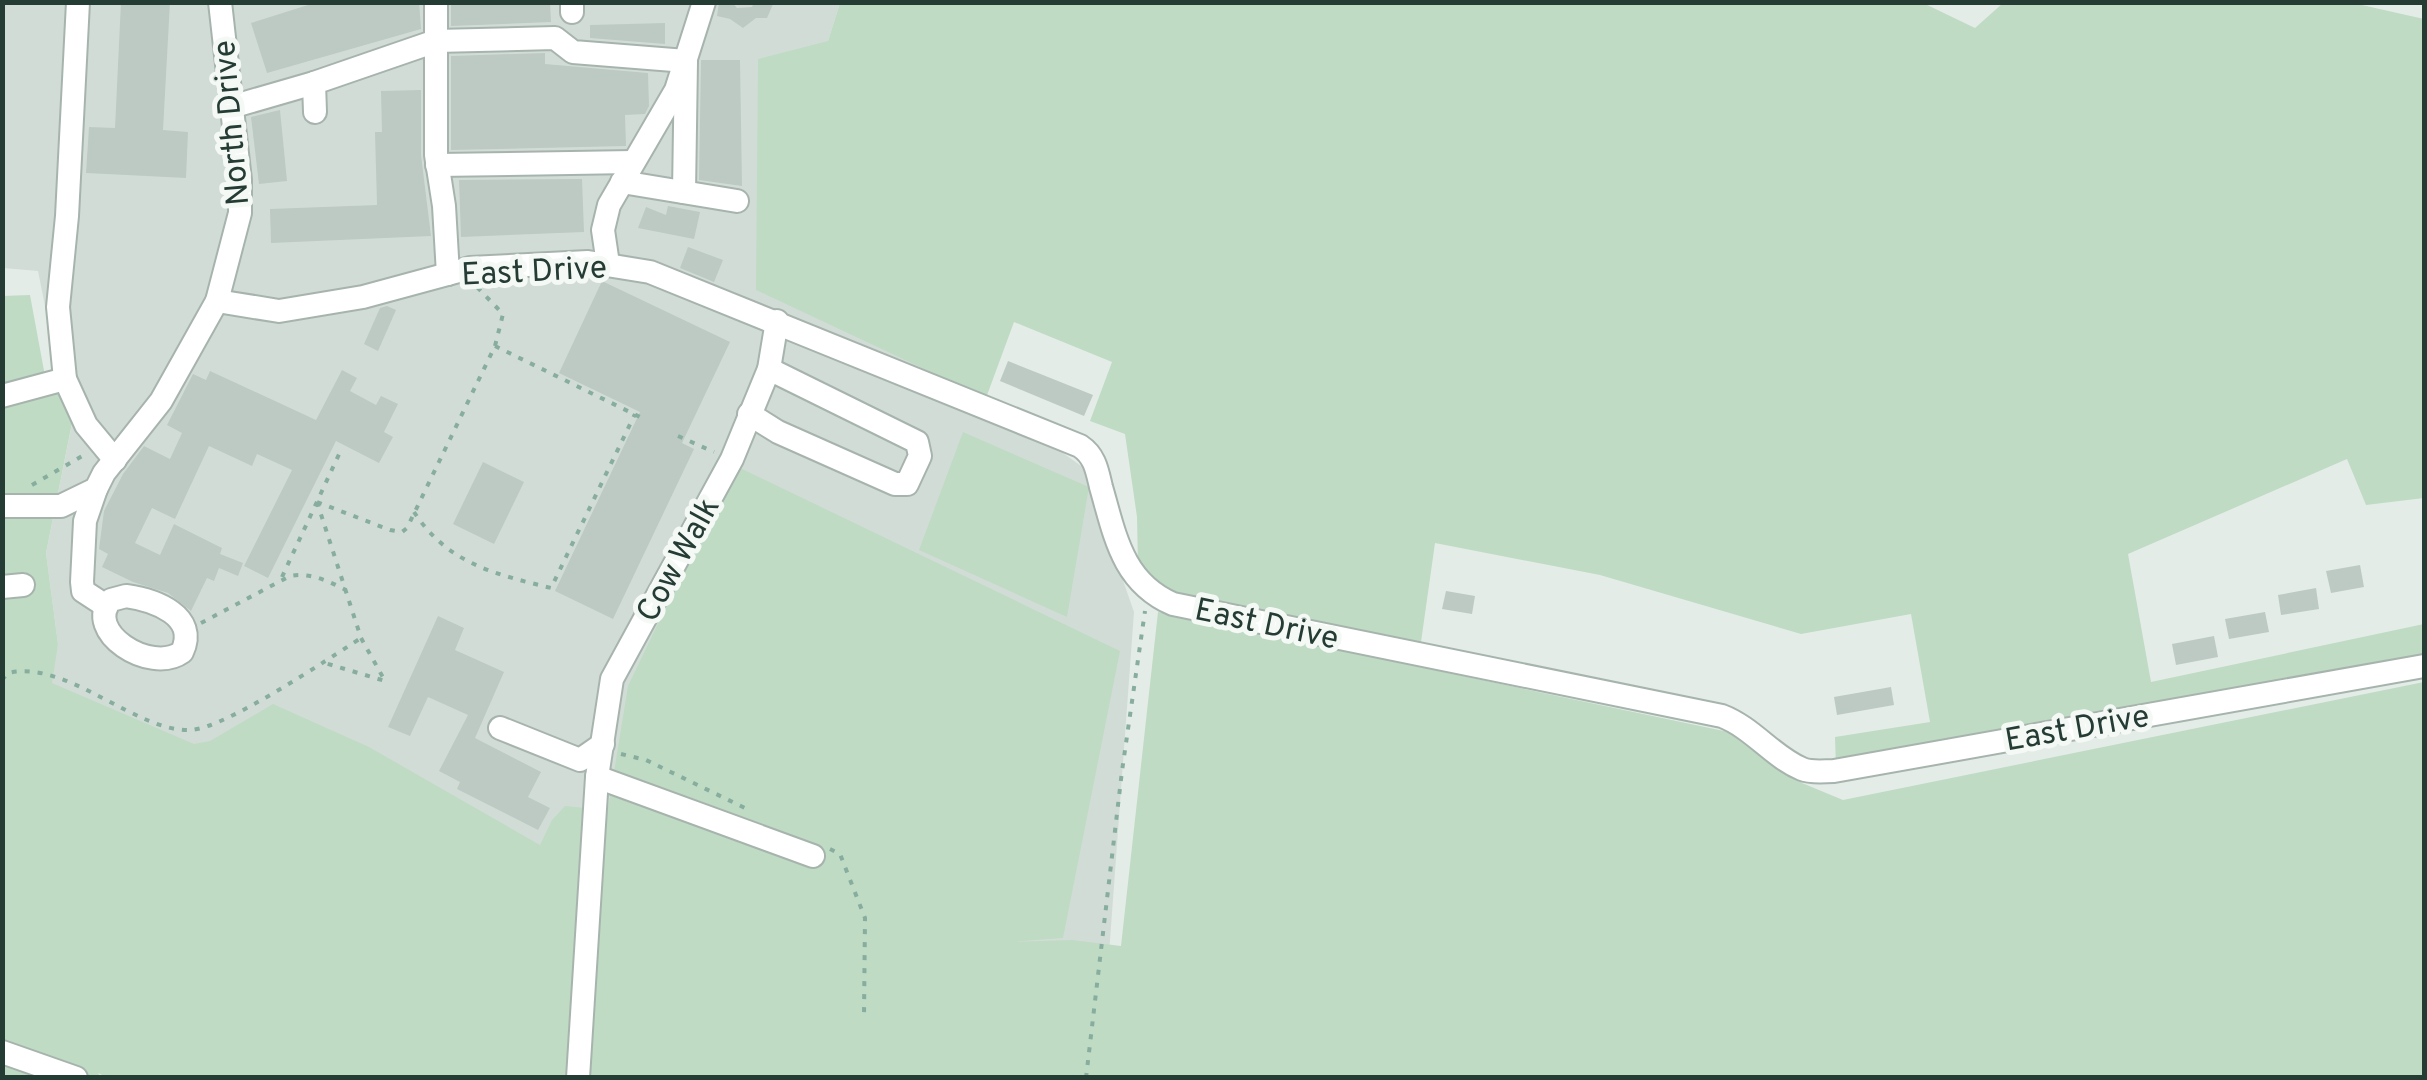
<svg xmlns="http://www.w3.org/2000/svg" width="2427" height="1080" viewBox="0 0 2427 1080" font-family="Overpass,sans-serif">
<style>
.built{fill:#d2dcd7}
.green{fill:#bfdbc4}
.building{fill:#bccac3}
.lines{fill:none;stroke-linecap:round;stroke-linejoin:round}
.minor-casing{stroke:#a7b4ae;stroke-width:26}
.path{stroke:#87ad9e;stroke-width:4;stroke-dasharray:5 8;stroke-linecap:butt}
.minor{stroke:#fff;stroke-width:22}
.labels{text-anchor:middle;stroke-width:10;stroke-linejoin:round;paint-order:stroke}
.street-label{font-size:32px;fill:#253c34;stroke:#f4f9f6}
</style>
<rect width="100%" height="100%" fill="#e4ece8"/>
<path class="built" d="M3 3H840L828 41 986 398 1084 468 1134 612 1100 1077 108 1078 3 874 58 644 46 553 73 419 64 401 38 271 3 268Z"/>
<g class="green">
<path d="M1921 2 1975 28 2003 3H2353L2424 19V498L2366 505 2347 459 2128 554 2151 682 2424 624V659L1836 767 1835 737 1930 722 1911 614 1801 634 1600 575 1435 543 1421 642 1164 591 1138 566 1137 517 1125 434 1090 421 1112 362 1014 322 986 398 756 290 758 59 828 41 840 3Z"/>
<path d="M30 295 45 376 64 401 73 418 46 553 58 644 52 683 194 744 210 741 273 704 369 747 540 845 552 820 565 806 586 808 568 1077 108 1078 98 1073 101 1077H3L2 296Z"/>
<path d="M963 432 1089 487 1067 617 919 550Z"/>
<path d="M734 465 1120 651 1063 938 1011 942 1072 940 1121 946 1158 612 1743 735 1802 783 1843 800 2424 682V1077L583 1078 599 864 628 686Z"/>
</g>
<g class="building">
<path d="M121 2H170L163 130 188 132 186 178 86 173 89 127 115 128Z"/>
<path d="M308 2H419L421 29 267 73 251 23 308 5Z"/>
<path d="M451 2H550L551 22 451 26Z"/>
<path d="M719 2H732L737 8 752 7 754 2H774L767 18H756L743 28 730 19 717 16Z"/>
<path d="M665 23V44L590 38V25Z"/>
<path d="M545 53V64L648 73 649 106 645 114 625 115 626 146 451 150V56Z"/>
<path d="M701 60H740L742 186 699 180Z"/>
<path d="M421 90V155L431 236 271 243 270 209 377 205 375 132H382L381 91Z"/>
<path d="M280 110 287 181 259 184 251 117Z"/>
<path d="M582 179 584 232 461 237 459 180Z"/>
<path d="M668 206 700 212 694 239 638 228 646 207 666 215Z"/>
<path d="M688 247 723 260 714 282 680 268Z"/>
<path d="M602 281 730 342 682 443 694 449 613 619 555 591 640 412 559 373Z"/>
<path d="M387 306 396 310 378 351 364 344 380 308Z"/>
<path d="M1008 361 1093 395 1084 416 1000 381Z"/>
<path d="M342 370 357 378 350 391 376 405 381 396 398 404 384 432 393 437 379 463 336 441 268 578 244 566 292 470 257 454 252 466 209 446 175 519 152 508 135 543 160 555 174 524 222 548 220 554 243 563 238 576 219 568 214 581 207 578 191 611 168 593 133 582 102 567 108 554 99 549 104 511 123 474 144 446 170 459 182 433 167 425 193 374 206 380 210 371 316 420Z"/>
<path d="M483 462 524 482 494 544 453 524Z"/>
<path d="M2360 565 2364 587 2331 593 2326 571Z"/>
<path d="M2316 588 2319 609 2281 615 2278 595Z"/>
<path d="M1446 591 1475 596 1472 614 1442 609Z"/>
<path d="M2265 612 2269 632 2229 639 2225 619Z"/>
<path d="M438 616 464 628 455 650 504 672 475 738 541 772 528 797 550 808 538 830 457 789 460 782 439 771 468 715 428 697 410 736 388 727Z"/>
<path d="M2214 636 2218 657 2176 665 2172 644Z"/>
<path d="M1891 687 1894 705 1837 715 1834 697Z"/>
</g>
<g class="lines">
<g class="minor-casing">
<g id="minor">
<path d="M78 2 67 216 58 307 65 379 86 425 115 460"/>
<path d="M436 2V155L444 206 448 274"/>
<path d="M572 2V12"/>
<path d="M231 107 314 83"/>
<path d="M315 112 314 83 436 41 555 38 573 52 686 61 684 192"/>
<path d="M437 165 633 162"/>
<path d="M622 182 737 201"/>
<path d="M608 264 603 230 609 205 676 90 704 2"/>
<path d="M217 301 279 311 363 297 470 268 588 262 650 272 1080 446C1095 456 1097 470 1101 487 1115 535 1122 582 1173 604L1722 716C1753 728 1773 757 1802 769 1812 773 1824 771 1834 771L2424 666"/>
<path d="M2 396 65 379"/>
<path d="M749 414 778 432 895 484H907L920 456 917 442 769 369"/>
<path d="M96 489 85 521 82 582 83 591 106 606"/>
<path d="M2 506H61L96 489 104 473 161 401 217 301 240 213V180L220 2"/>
<path d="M2 587 23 585"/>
<path d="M126 596C155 600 199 616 182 652 150 675 83 631 111 600Z"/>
<path d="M500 728 580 760 603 744"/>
<path d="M597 777 813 856"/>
<path d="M2 1052 76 1078"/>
<path d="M578 1078 597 777 612 679 732 459 769 369 777 321"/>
</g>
</g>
<g class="path">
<path d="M495 346 640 417"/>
<path d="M678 436 714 452"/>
<path d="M32 485 84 455"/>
<path d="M317 502 390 530 402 532 407 528 495 346 503 314 477 287"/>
<path d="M317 502 361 638 385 681 325 663"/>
<path d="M414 512C448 564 495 574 551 588L635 414"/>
<path d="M282 577 341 450"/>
<path d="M201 623 290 576C310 572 328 581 346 590"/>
<path d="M2 680 8 673C67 659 137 733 191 730 226 728 328 659 361 638"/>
<path d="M621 754 646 760 745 808"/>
<path d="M830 849 840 854 865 918 864 1016"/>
<path d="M1086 1078 1122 771 1145 611"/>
</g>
<use href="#minor" class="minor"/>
</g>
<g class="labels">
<g class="street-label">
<text transform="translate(230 123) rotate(-95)" y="11">North Drive</text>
<text transform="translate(534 270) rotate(-3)" y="11">East Drive</text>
<text transform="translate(677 559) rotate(-61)" y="11">Cow Walk</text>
<text transform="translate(1267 623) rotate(12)" y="11">East Drive</text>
<text transform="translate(2077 727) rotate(-10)" y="11">East Drive</text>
</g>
</g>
<rect width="2427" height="1080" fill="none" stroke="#253c34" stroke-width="10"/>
</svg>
